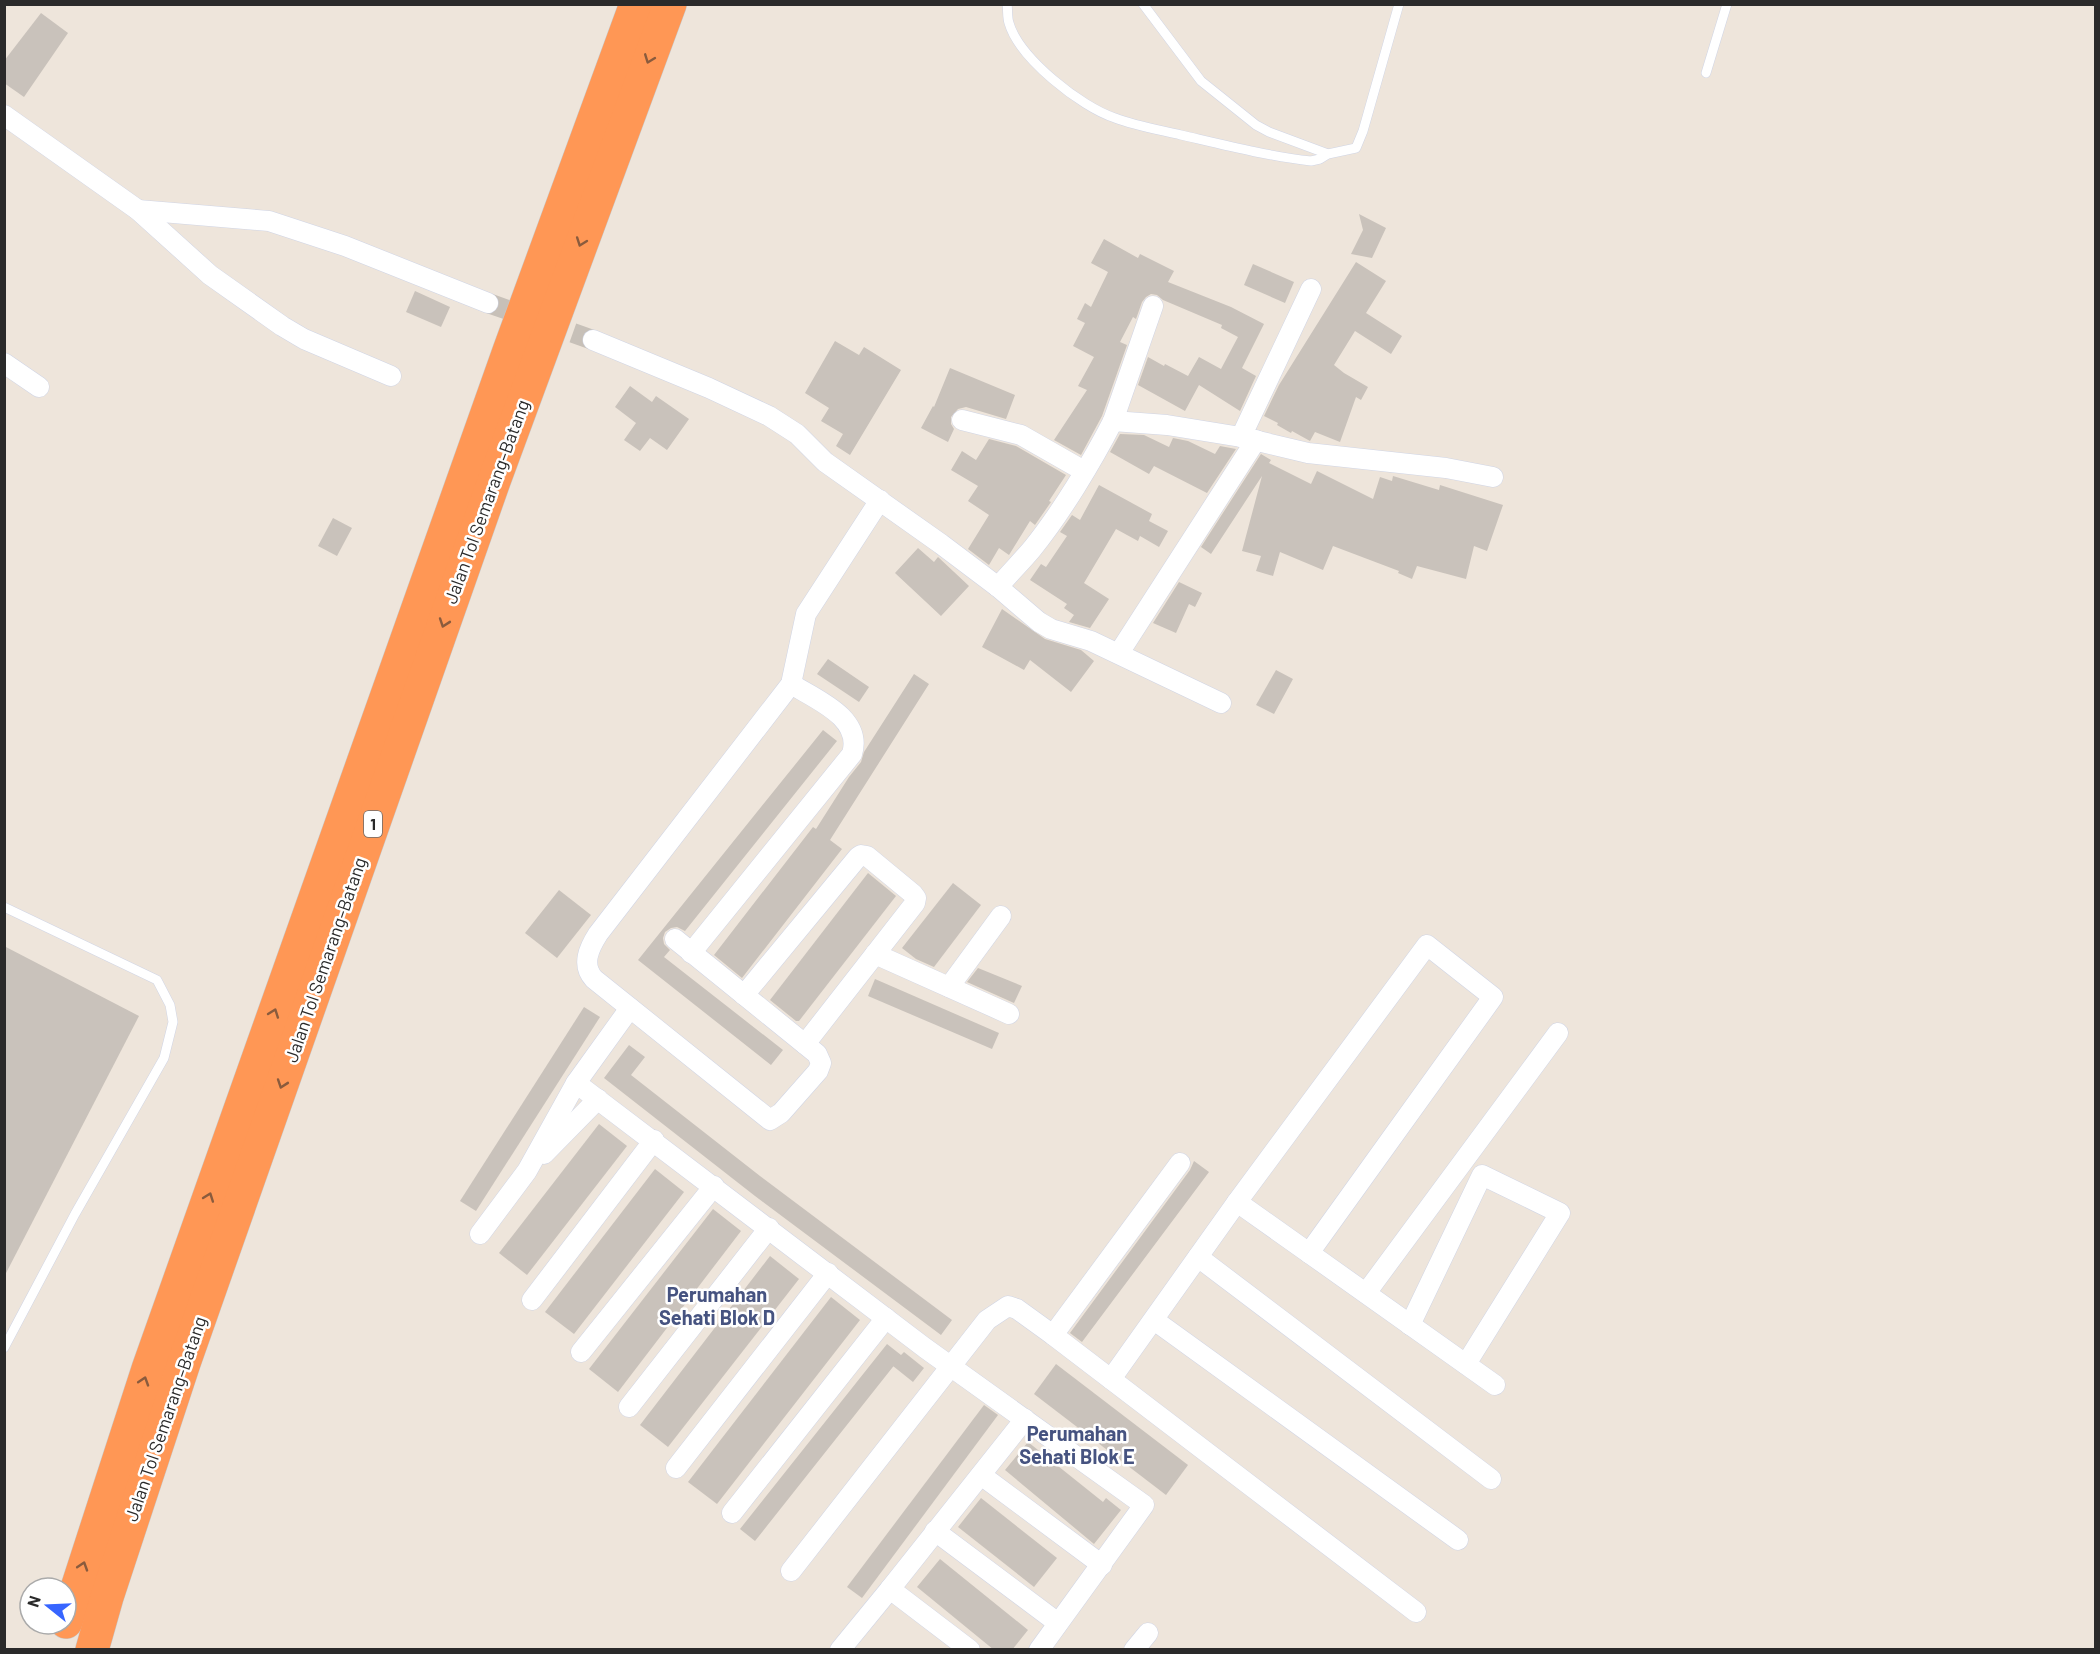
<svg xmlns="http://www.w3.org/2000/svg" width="2100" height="1654" viewBox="0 0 2100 1654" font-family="Barlow,sans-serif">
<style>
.building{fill:#c9c2bb}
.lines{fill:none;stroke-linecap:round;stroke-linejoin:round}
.minor-tunnel{stroke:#c7c0b8;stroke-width:20;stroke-dasharray:20 10;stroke-linecap:butt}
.service-casing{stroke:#d0d5e5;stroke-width:10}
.minor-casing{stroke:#d0d5e5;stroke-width:21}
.motorway-casing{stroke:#c8c8c8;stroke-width:34}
.service{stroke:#fff;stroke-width:9}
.minor{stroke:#fff;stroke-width:20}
.motorway{stroke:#ff9755;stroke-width:33}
.oneway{stroke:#8a5b3d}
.labels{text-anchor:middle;stroke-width:5;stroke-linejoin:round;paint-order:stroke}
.shield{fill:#fff;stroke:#6a6a6a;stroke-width:1.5}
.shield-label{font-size:16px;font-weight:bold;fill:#2a2a2a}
.street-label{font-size:18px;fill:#2a2a2a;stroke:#fff}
.neighbourhood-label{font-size:20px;font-weight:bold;fill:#465380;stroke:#fff}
</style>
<rect width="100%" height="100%" fill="#eee5db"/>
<g class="building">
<path d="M41 13 68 33 24 97 4 83V61Z"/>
<path d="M1359 214 1386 228 1372 258 1351 254 1363 230Z"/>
<path d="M1104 239 1138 258 1140 254 1174 271 1168 282 1231 307 1264 324 1242 368 1256 376 1240 411 1199 385 1185 411 1138 385 1148 357 1164 366 1165 364 1188 376 1199 357 1221 369 1238 337 1221 328 1222 325 1163 300 1157 295 1151 294 1146 297 1142 302 1136 319 1133 317 1120 342 1127 345 1102 416 1081 455 1054 440 1087 390 1078 386 1094 357 1073 346 1085 323 1077 319 1085 303 1091 307 1108 272 1091 263Z"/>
<path d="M1356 262 1386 281 1366 313 1402 336 1391 354 1355 331 1334 365 1344 373 1368 387 1361 400 1356 397 1340 442 1315 432 1310 441 1292 431 1291 433 1277 425 1278 423 1264 416 1279 385Z"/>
<path d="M1253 264 1294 282 1285 303 1244 285Z"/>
<path d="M415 291 450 307 441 327 406 312Z"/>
<path d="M835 341 859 355 864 347 901 370 850 455 836 446 843 434 821 421 829 408 805 393Z"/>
<path d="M950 368 1015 395 1006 419 966 407 958 409 951 417V424L954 429 948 442 921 428 933 406 934 407Z"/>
<path d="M630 386 652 402 656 396 689 419 667 450 650 438 640 451 624 440 636 423 615 407Z"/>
<path d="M1120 434 1144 435 1169 447 1173 438 1188 441 1215 454 1220 446 1236 449 1207 493 1154 466 1149 474 1110 452Z"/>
<path d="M989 439 1016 446 1066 475 1049 501 1051 502 1035 525 1030 521 1009 555 999 548 989 565 968 549 989 515 968 501 978 486 951 470 962 451 976 460Z"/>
<path d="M1261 454 1271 460 1269 463 1311 484 1317 471 1373 499 1380 477 1392 481 1393 476 1439 490 1440 485 1503 505 1487 551 1474 546 1466 579 1417 566 1412 579 1398 573 1399 571 1333 546 1323 570 1280 552 1273 576 1256 571 1261 556 1242 551 1262 476 1211 554 1201 547Z"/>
<path d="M1099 485 1152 514 1149 521 1168 531 1159 547 1140 536 1138 541 1116 529 1084 583 1109 599 1090 628 1069 622 1074 615 1064 608 1067 604 1030 580 1041 564 1046 567 1067 536 1060 532 1072 515 1080 520Z"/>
<path d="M333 518 352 528 337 556 318 546Z"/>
<path d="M918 548 934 562 938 557 969 586 941 616 895 573Z"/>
<path d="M1179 582 1202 593 1195 607 1189 604 1176 633 1153 623Z"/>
<path d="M1002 609 1045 639 1081 650 1094 661 1071 692 1030 660 1024 670 982 647Z"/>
<path d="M828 659 869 687 859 702 817 674Z"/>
<path d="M1276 670 1293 679 1274 714 1256 705Z"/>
<path d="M914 674 929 684 830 840 842 849 742 978 714 955 813 827 816 829 849 777 861 762 864 752Z"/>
<path d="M823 730 837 741 685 931 677 927 671 928 665 932 663 938 664 944 670 950 664 957 783 1050 771 1065 638 960Z"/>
<path d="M868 873 896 896 799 1021H796L770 1000Z"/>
<path d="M953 883 981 905 934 967 916 959 902 948Z"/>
<path d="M559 890 591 915 557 958 525 933Z"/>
<path d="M4 946 139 1016 4 1277Z"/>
<path d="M978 968 1022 986 1014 1003 967 982Z"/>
<path d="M875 979 999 1033 992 1049 868 996Z"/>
<path d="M584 1007 600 1017 476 1211 460 1201Z"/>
<path d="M629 1045 645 1057 631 1075 760 1176 952 1320 941 1335 755 1196 604 1078Z"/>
<path d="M599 1124 627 1146 527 1275 499 1253Z"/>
<path d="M1194 1161 1209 1172 1082 1342 1070 1333 1190 1170Z"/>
<path d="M655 1169 684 1192 574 1334 545 1312Z"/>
<path d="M713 1209 741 1231 618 1392 589 1369Z"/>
<path d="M770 1256 799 1279 668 1447 640 1425Z"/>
<path d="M831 1297 860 1320 717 1504 688 1482Z"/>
<path d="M887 1344 901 1355 904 1352 924 1368 913 1382 893 1366 896 1363 755 1541 740 1529Z"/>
<path d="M1056 1364 1188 1465 1166 1495 1034 1394Z"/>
<path d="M984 1405 998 1415 862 1598 847 1587Z"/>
<path d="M1028 1442 1103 1502 1106 1498 1121 1510 1094 1544 1005 1470Z"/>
<path d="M981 1498 1057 1558 1034 1587 958 1527Z"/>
<path d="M940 1559 1028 1630 1012 1650H994L917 1587Z"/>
</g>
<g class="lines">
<path class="minor-tunnel" d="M488 303 593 340"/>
<g class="service-casing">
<g id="service">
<path d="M1007 4C1008 10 1007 17 1009 23 1019 58 1081 107 1115 118 1136 126 1160 130 1181 135 1224 145 1267 156 1311 161L1320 159 1328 154 1356 148 1363 131 1399 4"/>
<path d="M1143 4 1201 81 1256 125 1269 132 1328 154"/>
<path d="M1706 73 1727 4"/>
<path d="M4 907 157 980 170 1005 173 1022 164 1058 75 1214 4 1348"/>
</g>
</g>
<g class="minor-casing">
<g id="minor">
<path d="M4 115 138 210 210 275 282 326 304 339 391 376"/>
<path d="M138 210 269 221 345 246 488 303"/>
<path d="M593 340 709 388 769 416 797 434 825 462 941 544 998 587 1039 622 1051 629 1091 641 1221 703"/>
<path d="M4 363 39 387"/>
<path d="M962 420 1021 435 1084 471"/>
<path d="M1113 421 1167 425 1241 437 1308 453 1446 468 1493 477"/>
<path d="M1241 437 1311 289"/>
<path d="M998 587C1009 574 1021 562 1032 549 1061 513 1092 462 1113 421L1153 306"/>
<path d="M1119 653 1256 440"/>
<path d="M675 939 817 1054 821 1063 818 1071 781 1113 770 1120 594 979C581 965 589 948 598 934L791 684 806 614 880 500"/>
<path d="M691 953 852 754C863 718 817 700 791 684"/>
<path d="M875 954 1009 1014"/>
<path d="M949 987 1001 916"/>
<path d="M744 995 858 857 861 855 867 856 913 894 916 898 915 903 805 1044"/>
<path d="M630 1008 576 1083 925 1348 1144 1505 1039 1650"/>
<path d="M544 1154 598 1099"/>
<path d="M1237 1202 1309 1253"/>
<path d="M480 1234 527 1171 576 1083"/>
<path d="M1198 1257 1491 1479"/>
<path d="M1366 1293 1558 1033"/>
<path d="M532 1300 654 1140"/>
<path d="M1154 1320 1458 1540"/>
<path d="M1410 1325 1482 1175 1560 1213 1466 1364"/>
<path d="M1053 1335 1180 1163"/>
<path d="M581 1352 714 1186"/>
<path d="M1111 1379 1237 1202 1427 945 1493 997 1309 1253 1495 1385"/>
<path d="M629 1407 769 1228"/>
<path d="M676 1468 828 1273"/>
<path d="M981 1475 1102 1565"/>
<path d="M732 1513 886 1318"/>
<path d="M935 1531 1058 1623"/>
<path d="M791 1571 987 1320 1008 1306 1017 1309 1053 1335 1416 1612"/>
<path d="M840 1650 890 1589"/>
<path d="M970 1650 890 1589 1025 1419"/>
<path d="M1134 1650 1148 1633"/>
</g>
</g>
<g class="motorway-casing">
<g id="motorway">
<path d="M66 1622 148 1369 509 351 636 4"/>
<path d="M92 1650 107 1597 184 1363 494 481 670 4"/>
</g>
</g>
<use href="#service" class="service"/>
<use href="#minor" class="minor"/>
<use href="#motorway" class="motorway"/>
</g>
<defs><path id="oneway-chevron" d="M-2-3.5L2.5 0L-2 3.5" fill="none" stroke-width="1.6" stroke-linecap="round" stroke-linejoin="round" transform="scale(1.5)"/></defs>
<g class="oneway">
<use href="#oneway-chevron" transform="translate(649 59) rotate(111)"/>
<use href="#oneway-chevron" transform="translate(581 242) rotate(110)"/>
<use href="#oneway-chevron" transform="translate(444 623) rotate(109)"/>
<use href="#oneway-chevron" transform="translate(274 1013) rotate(-70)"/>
<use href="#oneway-chevron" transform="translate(282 1084) rotate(109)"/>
<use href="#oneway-chevron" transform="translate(209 1197) rotate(-70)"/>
<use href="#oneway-chevron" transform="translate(144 1381) rotate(-72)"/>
<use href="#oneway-chevron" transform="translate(83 1566) rotate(-72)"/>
</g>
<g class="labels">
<rect class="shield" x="364" y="811" width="18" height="26" rx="4.5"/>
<g class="shield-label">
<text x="373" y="830">1</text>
</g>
<g class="street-label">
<text transform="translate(487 502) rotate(-70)" y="6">Jalan Tol Semarang–Batang</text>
<text transform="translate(326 960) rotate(-71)" y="6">Jalan Tol Semarang–Batang</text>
<text transform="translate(166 1419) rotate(-71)" y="6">Jalan Tol Semarang–Batang</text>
</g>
<g class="neighbourhood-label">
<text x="717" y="1302">Perumahan<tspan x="717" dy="23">Sehati Blok D</tspan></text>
<text x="1077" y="1441">Perumahan<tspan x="1077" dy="23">Sehati Blok E</tspan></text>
</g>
</g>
<rect width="2100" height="1654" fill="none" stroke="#2a2a2a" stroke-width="12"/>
<g transform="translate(48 1606) rotate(288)"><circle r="28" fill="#ffffff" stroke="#aaaaaa" stroke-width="1.5"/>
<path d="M0-4.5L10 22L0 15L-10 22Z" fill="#3765ff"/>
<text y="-9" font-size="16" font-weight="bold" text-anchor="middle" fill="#2a2a2a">N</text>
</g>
</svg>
